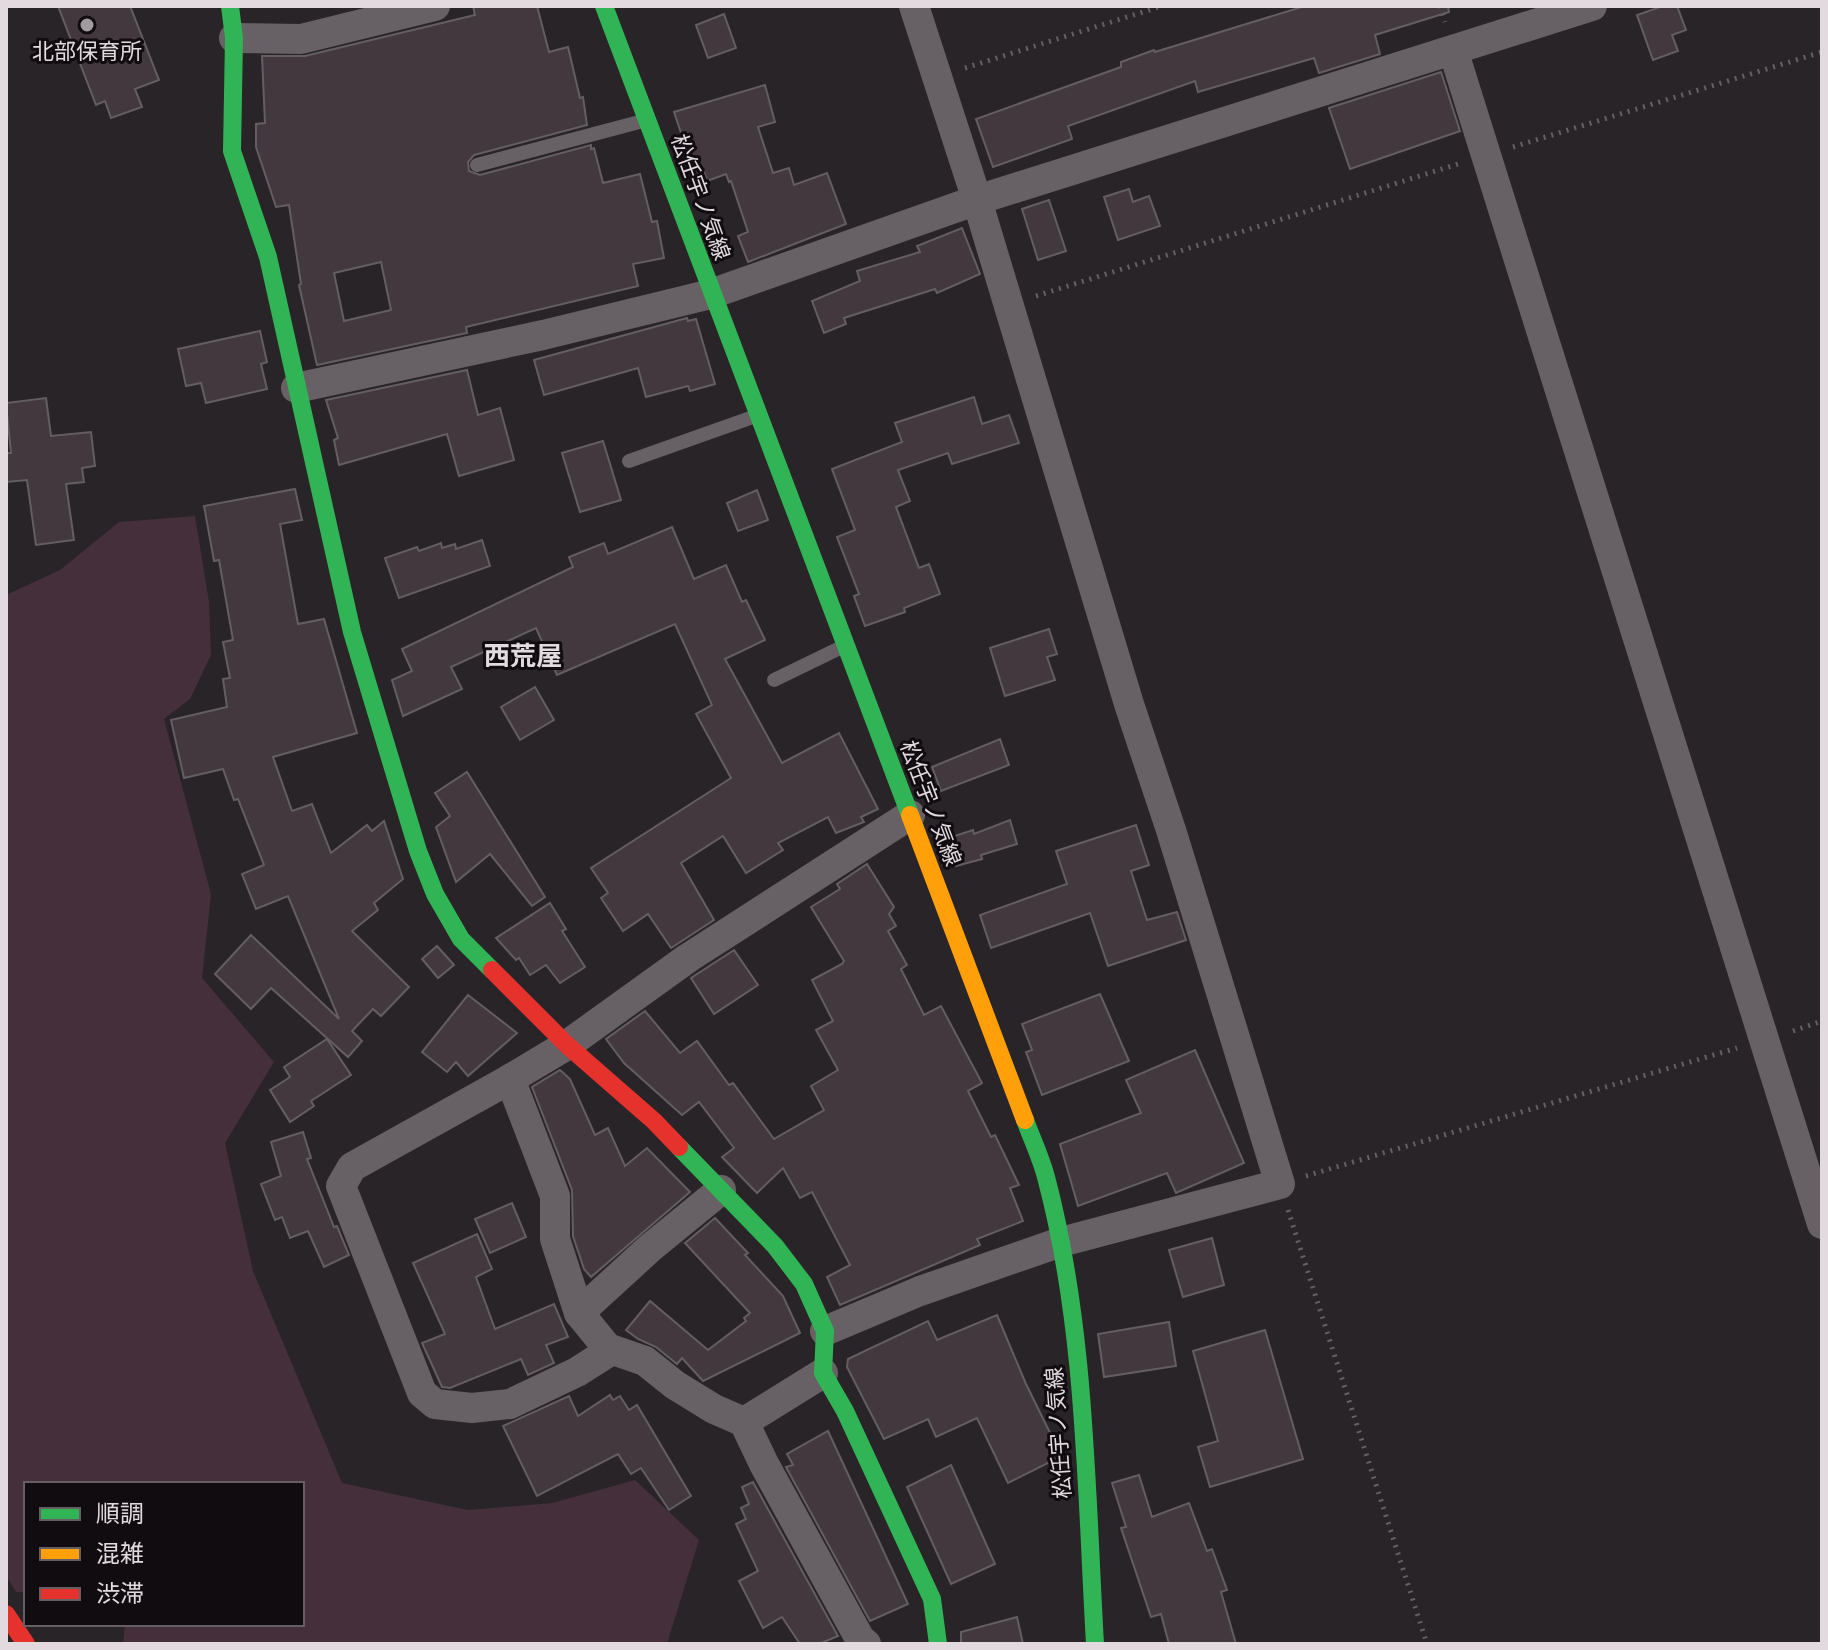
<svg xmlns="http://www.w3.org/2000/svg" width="1828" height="1650" viewBox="0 0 1828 1650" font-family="Bitter,'Noto Sans JP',serif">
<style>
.green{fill:#452f3b}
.building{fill:#42383e;stroke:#635e61;stroke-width:2;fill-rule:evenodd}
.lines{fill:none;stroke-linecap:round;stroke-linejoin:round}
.path{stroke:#666063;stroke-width:5;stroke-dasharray:2 6;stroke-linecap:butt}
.lane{stroke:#676064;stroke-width:14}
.street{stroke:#676064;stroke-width:30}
.fast{stroke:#30b455;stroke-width:18}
.slow{stroke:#ff9f0a;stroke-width:18}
.jam{stroke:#e5322d;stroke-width:18}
.poi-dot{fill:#a19a9e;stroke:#110c0f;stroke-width:3}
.labels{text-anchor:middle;stroke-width:6;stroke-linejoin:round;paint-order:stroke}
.poi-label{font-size:22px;fill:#e2dade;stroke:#110c0f}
.street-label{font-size:22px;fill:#e2dade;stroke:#110c0f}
.quarter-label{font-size:26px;font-weight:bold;fill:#e2dade;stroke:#110c0f}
</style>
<rect width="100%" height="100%" fill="#292427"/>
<path class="green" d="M195 516 209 602 211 655 190 699 164 719 211 894 202 978 274 1062 225 1143 253 1271 342 1483 468 1510 552 1503 635 1480 699 1540 667 1644H123L125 1624H302V1484H26V1592H16L6 1576V595L60 570 119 522Z"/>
<g class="building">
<path d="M58 6H130L159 80 135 89 142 107 111 118 105 101 96 105Z"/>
<path d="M473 6H537L549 52 568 47 580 98 583 97 587 125 474 155 468 162 469 171 480 175 591 145V149L594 148 603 183 640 174 652 222 657 221 664 258 633 264 638 286 466 327 467 333 317 365 299 285 301 284 289 205 276 207 256 147V124L265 123 262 56H305L475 15ZM381 262 391 310 344 321 334 273Z"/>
<path d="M1305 6H1448L1449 12 1375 35 1380 54 1319 73 1314 58 1198 92 1195 81 1068 126 1072 139 993 167 976 119 1121 67V62L1154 50 1155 52Z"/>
<path d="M1663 6H1677L1686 30 1672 35 1678 51 1653 60 1637 15Z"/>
<path d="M724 14 736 48 708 58 696 25Z"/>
<path d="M1441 72 1460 131 1350 169 1329 108Z"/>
<path d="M765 85 775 122 758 127 773 173 789 168 794 185 827 173 846 224 748 262 738 236 748 232 731 181 729 182 726 174 707 181 704 172 695 175 674 112Z"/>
<path d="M1129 189 1133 202 1149 196 1160 226 1118 240 1104 197Z"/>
<path d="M1049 200 1066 251 1038 260 1022 209Z"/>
<path d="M962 228 980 274 937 293 935 289 844 318 846 324 824 333 812 301 860 281 857 271 920 252 917 246Z"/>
<path d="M687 318 688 321 696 319 715 384 690 391 688 386 646 397 638 368 544 395 534 360Z"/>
<path d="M260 331 267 362 261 364 267 389 206 403 201 383 186 386 178 349Z"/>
<path d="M467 370 478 415 500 408 514 460 459 476 447 434 339 465 334 440 338 438 326 400Z"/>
<path d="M974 397 982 424 1009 415 1019 443 952 464 948 453 898 470 910 501 896 507 919 568 929 564 940 594 904 608 905 612 865 626 854 596 859 594 837 537 855 530 832 469 902 442 895 423Z"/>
<path d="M46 398 51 436 91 432 95 466 82 468 84 482 66 484 74 540 36 545 27 480 6 482V453H11L6 403Z"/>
<path d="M603 441 621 500 580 512 562 453Z"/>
<path d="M295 489 302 520 280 524 298 624 324 619 357 733 273 757 292 811 312 804 331 853 367 825 372 831 384 821 403 879 374 903 378 910 352 931 409 987 381 1016 373 1009 352 1031 362 1041 348 1057 271 988 251 1009 215 974 251 935 339 1019 288 896 256 909 242 874 264 865 238 799 234 800 223 769 184 778 171 720 227 707 223 679 230 678 223 642 233 640 219 560 214 561 204 506Z"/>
<path d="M757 490 768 520 738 531 727 503Z"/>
<path d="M672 527 694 579 726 565 742 602 746 600 765 640 725 659 782 763 839 733 878 809 861 817 864 822 836 833 828 817 778 843 783 850 746 873 723 836 681 863 714 920 671 948 648 914 623 931 601 898 608 893 591 868 731 778 696 714 712 705 675 624 557 675 536 628 451 667 462 689 403 716 392 680 412 671 402 649 573 567 569 557 604 543 608 554Z"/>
<path d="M482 540 490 566 399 598 385 558 417 547 419 551 441 543 442 548 455 544 456 549Z"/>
<path d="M1049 629 1057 654 1047 657 1055 680 1005 696 990 648Z"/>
<path d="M535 687 554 720 520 740 501 707Z"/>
<path d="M1000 739 1009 765 941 791 932 767Z"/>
<path d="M467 772 545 897 532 906 490 854 456 882 436 827 450 816 435 793Z"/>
<path d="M1010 820 1017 844 981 855 982 859 956 866 945 839 973 830 974 834Z"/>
<path d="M1136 825 1149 865 1131 871 1147 920 1177 912 1186 940 1108 966 1090 913 991 948 980 915 1067 884 1056 851Z"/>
<path d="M867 864 894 907 889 914 896 926 888 931 907 965 901 969 924 1015 941 1006 982 1083 968 1091 991 1137 995 1135 1019 1185 1010 1188 1023 1221 977 1239 980 1245 840 1305 827 1277 850 1265 812 1192 800 1198 783 1168 757 1193 722 1157 734 1148 699 1102 682 1115 624 1063 606 1039 645 1011 680 1053 697 1041 729 1085 733 1083 774 1139 824 1110 811 1086 838 1070 816 1030 833 1021 812 980 842 964 844 961 811 907 840 889 837 884Z"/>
<path d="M550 903 566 929 562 931 585 967 560 983 546 965 530 975 519 958 516 960 496 938Z"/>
<path d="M437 946 454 965 438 978 422 959Z"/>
<path d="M734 950 758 985 714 1014 691 978Z"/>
<path d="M1100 994 1129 1061 1042 1095 1026 1052 1032 1050 1022 1024Z"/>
<path d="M468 995 517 1033 468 1076 456 1062 447 1072 422 1052Z"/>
<path d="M327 1039 351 1075 311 1101 314 1106 290 1122 270 1090 290 1077 284 1067Z"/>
<path d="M1195 1050 1244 1163 1176 1193 1167 1173 1078 1206 1060 1144 1141 1113 1126 1080Z"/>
<path d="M560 1070 570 1079 595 1135 608 1128 625 1166 647 1148 690 1192 591 1277 584 1269 573 1236 572 1190 532 1087Z"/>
<path d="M303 1132 311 1158 307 1159 334 1227 337 1226 349 1255 324 1267 308 1231 290 1238 282 1217 275 1220 261 1184 281 1176 271 1142Z"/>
<path d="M512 1203 526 1237 490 1253 475 1219Z"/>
<path d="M715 1218 748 1253 745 1255 783 1296 800 1333 703 1381 682 1358 677 1364 656 1347 638 1339 626 1330 650 1301 708 1350 746 1321 744 1318 750 1313 685 1243Z"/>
<path d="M477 1234 492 1269 476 1277 495 1329 554 1304 568 1337 546 1345 554 1363 528 1375 521 1359 450 1388 442 1387 422 1343 445 1334 413 1263Z"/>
<path d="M1212 1238 1224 1285 1183 1297 1169 1250Z"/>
<path d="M997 1315 1026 1384 1059 1451 1060 1457 1008 1483 977 1418 936 1437 928 1419 884 1439 847 1367 848 1359 928 1321 937 1340Z"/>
<path d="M1169 1322 1176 1366 1104 1377 1098 1334Z"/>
<path d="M1265 1330 1303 1459 1210 1487 1198 1447 1218 1441 1193 1351Z"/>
<path d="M610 1395 613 1400 620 1396 629 1410 637 1405 691 1496 669 1510 641 1468 631 1474 618 1454 537 1496 503 1426 569 1396 578 1416Z"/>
<path d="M828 1431 908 1604 870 1621 786 1467 793 1465 787 1454Z"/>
<path d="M951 1465 995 1564 951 1584 907 1487Z"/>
<path d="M1139 1475 1152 1517 1189 1503 1207 1551 1212 1549 1227 1590 1221 1592 1236 1644H1169L1161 1614 1151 1617 1121 1528 1126 1527 1112 1483Z"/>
<path d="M753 1482 838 1636 819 1644H800L782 1617 763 1628 739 1581 758 1571 736 1524 746 1519 741 1508 749 1504 742 1487Z"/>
<path d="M1017 1617 1023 1644H961V1632Z"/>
</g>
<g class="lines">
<g class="path">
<path d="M1440 6 1445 22"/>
<path d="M965 68 1162 6"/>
<path d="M1513 147 1822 52"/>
<path d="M1036 296 1458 164"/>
<path d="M1793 1031 1822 1021"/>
<path d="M1306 1176 1737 1048"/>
<path d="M1288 1210 1427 1644"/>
</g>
<g class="lane">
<path d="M477 165 643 121"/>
<path d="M629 461 753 417"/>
<path d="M774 680 842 647"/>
</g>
<g class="street">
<path d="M234 38 301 39 435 6"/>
<path d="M1453 50 1822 1224"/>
<path d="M296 388 543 335 711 294 977 200 1592 6"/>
<path d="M510 1079 555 1196V1239L579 1313"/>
<path d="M721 1190 650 1248 579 1313 610 1351 577 1372 510 1404 472 1408 435 1404 422 1393 341 1186 352 1167 510 1079 567 1045 688 958 910 815"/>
<path d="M825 1331 920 1291 1061 1242 1280 1184 1171 830 1129 704 977 200 914 6"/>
<path d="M610 1351 613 1350 645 1361 675 1385 714 1409 744 1422 823 1373"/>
<path d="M744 1422 764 1464 860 1639 866 1644"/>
</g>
<g class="fast">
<path d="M230 6 234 38 232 151 268 257 352 632 418 851 435 894 461 939 492 970"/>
<path d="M604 6 910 815"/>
<path d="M1025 1120C1032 1139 1041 1158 1046 1177 1086 1328 1086 1489 1095 1644"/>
<path d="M679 1147 775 1246 804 1284 825 1331 823 1373 845 1411 932 1599 938 1644"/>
</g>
<path class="slow" d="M910 815 1025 1120"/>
<g class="jam">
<path d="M492 970 567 1045 654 1121 679 1147"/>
<path d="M6 1614 26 1644"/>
</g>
</g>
<circle class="poi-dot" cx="87" cy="25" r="8"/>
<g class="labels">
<g class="poi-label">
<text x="87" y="59">北部保育所</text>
</g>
<g class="street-label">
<text transform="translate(701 197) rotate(70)" y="8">松任宇ノ気線</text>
<text transform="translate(931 803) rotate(69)" y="8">松任宇ノ気線</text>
<text transform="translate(1058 1433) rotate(-94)" y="8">松任宇ノ気線</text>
</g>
<g class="quarter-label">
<text x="523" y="665">西荒屋</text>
</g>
</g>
<rect width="1828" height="1650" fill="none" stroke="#e2dade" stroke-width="16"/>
<rect x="24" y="1482" width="280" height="144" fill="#110c0f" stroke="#655e62" stroke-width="2"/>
<rect x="40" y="1508" width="40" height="12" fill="#30b455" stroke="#655e62" stroke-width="2"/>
<text x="96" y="1522" font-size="24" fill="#e2dade">順調</text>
<rect x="40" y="1548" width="40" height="12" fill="#ff9f0a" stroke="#655e62" stroke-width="2"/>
<text x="96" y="1562" font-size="24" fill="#e2dade">混雑</text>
<rect x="40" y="1588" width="40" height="12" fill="#e5322d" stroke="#655e62" stroke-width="2"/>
<text x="96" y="1602" font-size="24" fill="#e2dade">渋滞</text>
</svg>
